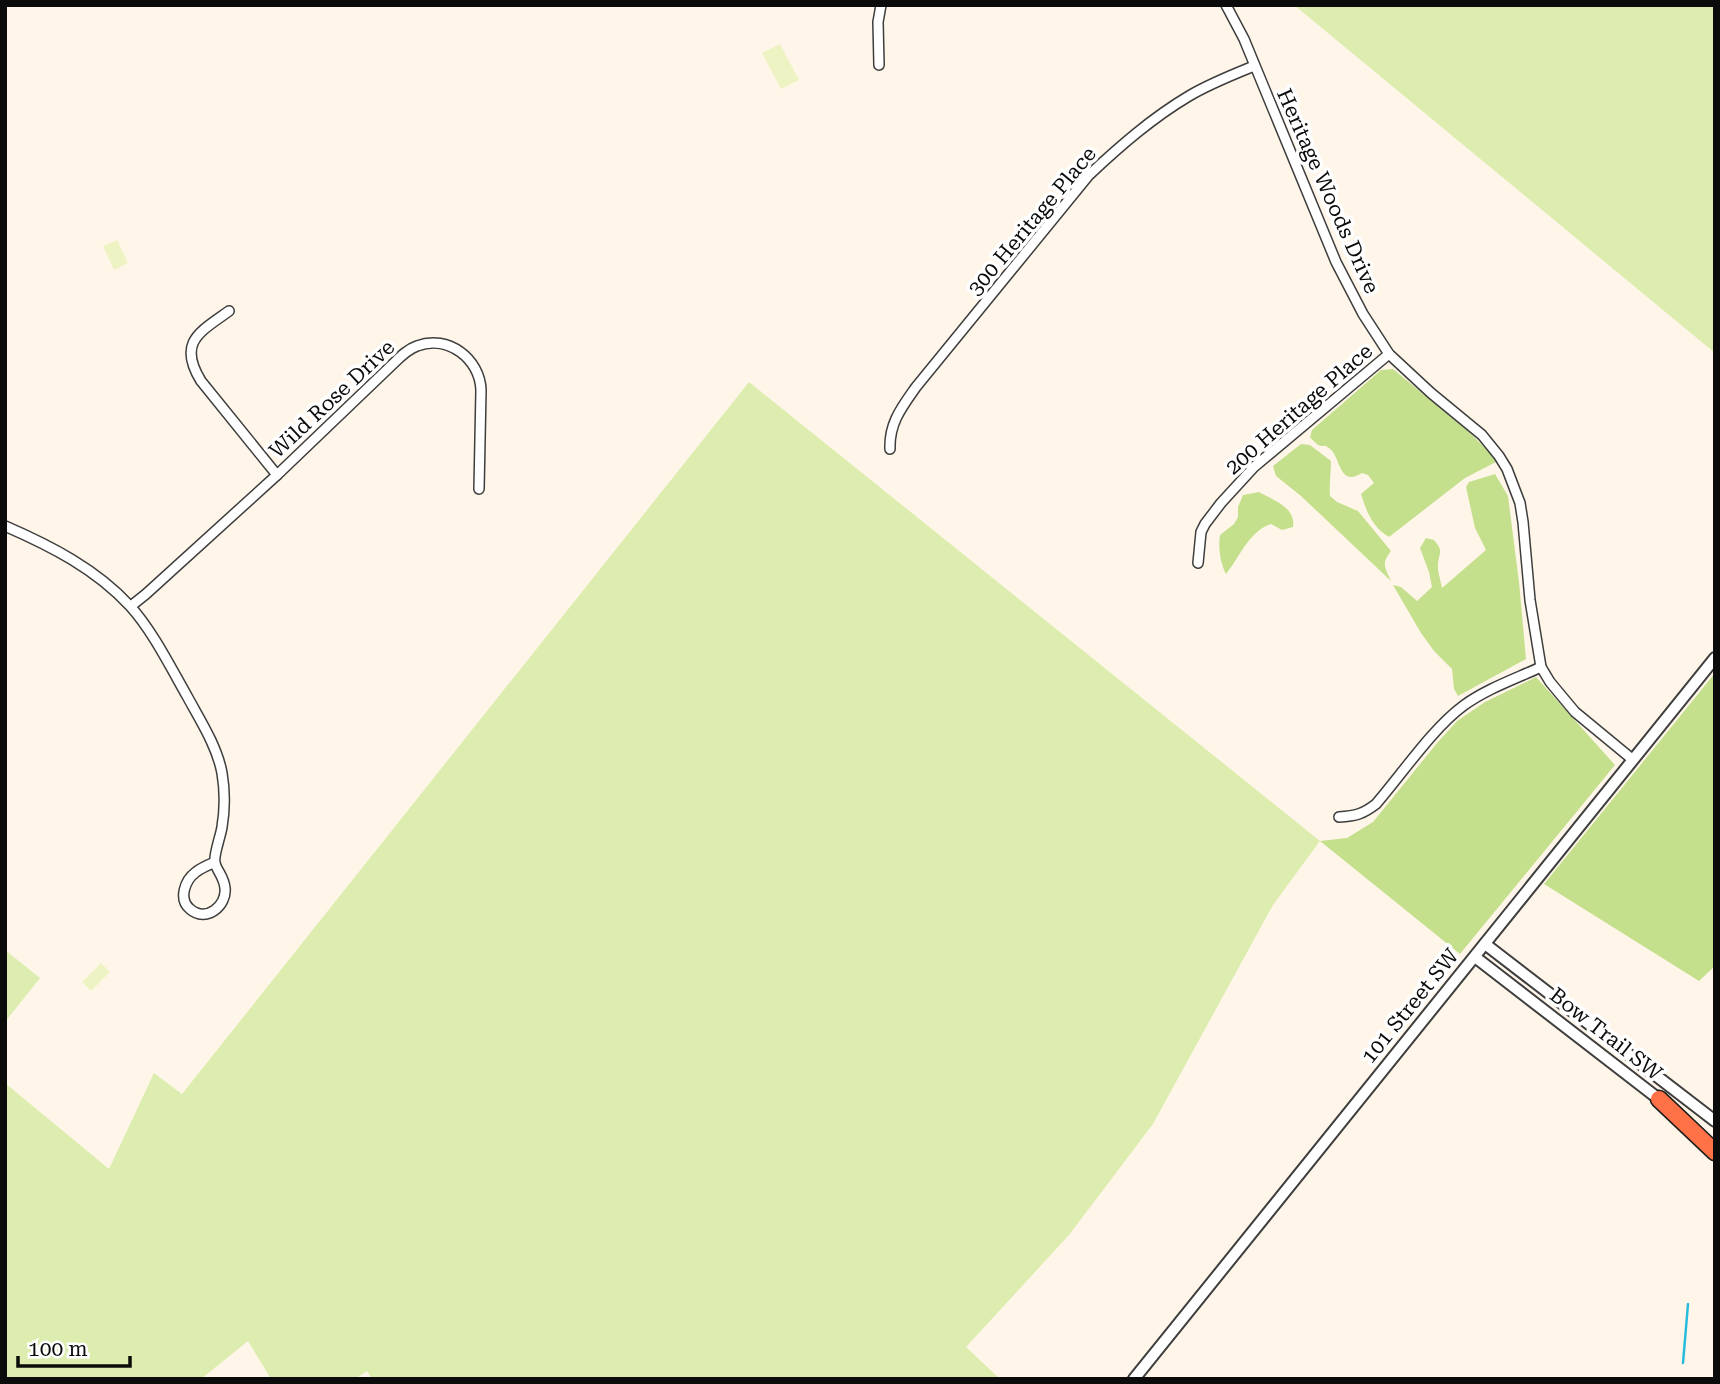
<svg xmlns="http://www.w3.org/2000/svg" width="1720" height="1384" viewBox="0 0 1720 1384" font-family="'Roboto Serif',serif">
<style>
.green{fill:#ddedaf}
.forest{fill:#c5e08d}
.pitch{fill:#edf3c2}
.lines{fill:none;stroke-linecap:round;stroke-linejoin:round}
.stream{stroke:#27bcdb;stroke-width:2.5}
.minor-casing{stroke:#3e3e3e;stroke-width:12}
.tertiary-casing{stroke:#3e3e3e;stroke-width:14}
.motorway-casing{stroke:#1c1c1c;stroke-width:19}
.minor{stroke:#fff;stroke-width:9}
.tertiary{stroke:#fff;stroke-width:10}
.motorway{stroke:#ff7247;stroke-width:16}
.labels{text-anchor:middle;stroke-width:7;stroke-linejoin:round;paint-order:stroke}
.street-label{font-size:21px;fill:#0b0b0b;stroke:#fff}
</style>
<rect width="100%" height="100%" fill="#fff6e9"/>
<g class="green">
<path d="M1294 5H1715V353Z"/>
<path d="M749 382 1320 841 1273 905 1153 1124 1069 1235 966 1347 1000 1379H372L367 1371 355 1379H271L248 1341 201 1379H5V1083L109 1169 154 1073 182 1094Z"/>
<path d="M5 950 40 978 5 1022Z"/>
</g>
<g class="forest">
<path d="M1393 369 1469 432 1492 455 1496 462 1465 478 1389 537C1373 528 1366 511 1361 494L1374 483 1368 475 1362 473C1338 488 1341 456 1329 448 1322 443 1326 448 1318 445 1317 444 1310 438 1310 437L1312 430 1381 370Z"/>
<path d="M1301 444 1310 445 1331 461C1331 473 1329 484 1330 496L1337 502 1358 511 1391 551C1381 564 1385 567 1391 581L1301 496 1276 476 1273 466Z"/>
<path d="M1495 474 1508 496 1519 582 1526 659 1458 696 1454 689 1452 669 1434 651 1421 633 1393 585 1401 587 1417 601 1432 587 1429 572 1420 548 1426 538 1434 540C1443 551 1440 550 1438 563 1437 571 1441 581 1442 588L1486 550 1475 528 1466 487 1469 482Z"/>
<path d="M1259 492C1273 500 1296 507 1293 527L1282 530 1271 524C1249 531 1240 557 1226 574 1220 563 1218 547 1220 535L1234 524 1238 517V507L1243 495Z"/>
<path d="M1715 673V966L1699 981 1544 884Z"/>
<path d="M1536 677 1615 765 1460 954 1320 841 1347 838 1373 822 1437 743 1457 721 1485 702Z"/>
</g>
<g class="pitch">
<path d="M780 44 799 80 781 89 762 53Z"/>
<path d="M117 240 128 263 114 270 103 246Z"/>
<path d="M101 963 110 972 91 991 82 982Z"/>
</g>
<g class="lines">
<path class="stream" d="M1683 1363 1688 1304"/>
<g class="minor-casing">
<g id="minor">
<path d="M1226 5 1244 39 1336 262 1363 314 1389 354 1431 393 1482 435 1499 456 1507 469 1520 503 1523 522 1530 600 1541 667 1550 682 1575 712 1632 759"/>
<path d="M879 65 878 22 881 5"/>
<path d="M229 311C200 332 177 342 201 381L277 475"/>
<path d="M890 449C889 423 902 407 916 387L1089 175C1120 146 1152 118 1189 96 1209 84 1232 75 1254 66"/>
<path d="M5 526C51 546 96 569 130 606 152 630 171 668 187 696 200 720 217 746 222 773 225 791 225 809 222 827 221 835 213 856 215 863 217 871 224 877 225 888 227 906 206 923 190 909 178 899 185 880 196 872 201 868 208 865 215 862"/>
<path d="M1198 563 1201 532 1205 524 1221 503 1254 467 1389 354"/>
<path d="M131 606 146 594 277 475 394 363C401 356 408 349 417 346 448 334 480 359 481 390L479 489"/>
<path d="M1339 817C1356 816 1363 814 1376 804 1402 774 1432 729 1463 706 1486 689 1515 679 1541 667"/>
</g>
</g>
<g class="tertiary-casing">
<g id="tertiary">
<path d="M1485 944 1715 1121"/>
<path d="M1475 957 1664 1103"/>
<path d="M1134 1379 1715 658"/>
</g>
</g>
<g class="motorway-casing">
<path id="motorway" d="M1659 1099 1715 1152"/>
</g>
<use href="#minor" class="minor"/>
<use href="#tertiary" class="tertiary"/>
<use href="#motorway" class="motorway"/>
</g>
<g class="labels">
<g class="street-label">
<text transform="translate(1328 191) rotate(66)" y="7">Heritage Woods Drive</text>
<text transform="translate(1032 221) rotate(-50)" y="7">300 Heritage Place</text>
<text transform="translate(332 399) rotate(-43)" y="7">Wild Rose Drive</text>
<text transform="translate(1299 409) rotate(-41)" y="7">200 Heritage Place</text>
<text transform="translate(1410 1006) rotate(-51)" y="7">101 Street SW</text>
<text transform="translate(1606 1034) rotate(38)" y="7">Bow Trail SW</text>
</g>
</g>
<rect width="1720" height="1384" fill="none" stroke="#0b0b0b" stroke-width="14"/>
<path d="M18 1356v10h112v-10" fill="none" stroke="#0b0b0b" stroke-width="3.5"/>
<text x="28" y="1356" font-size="21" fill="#0b0b0b" stroke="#ffffff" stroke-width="5" paint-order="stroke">100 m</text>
</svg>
